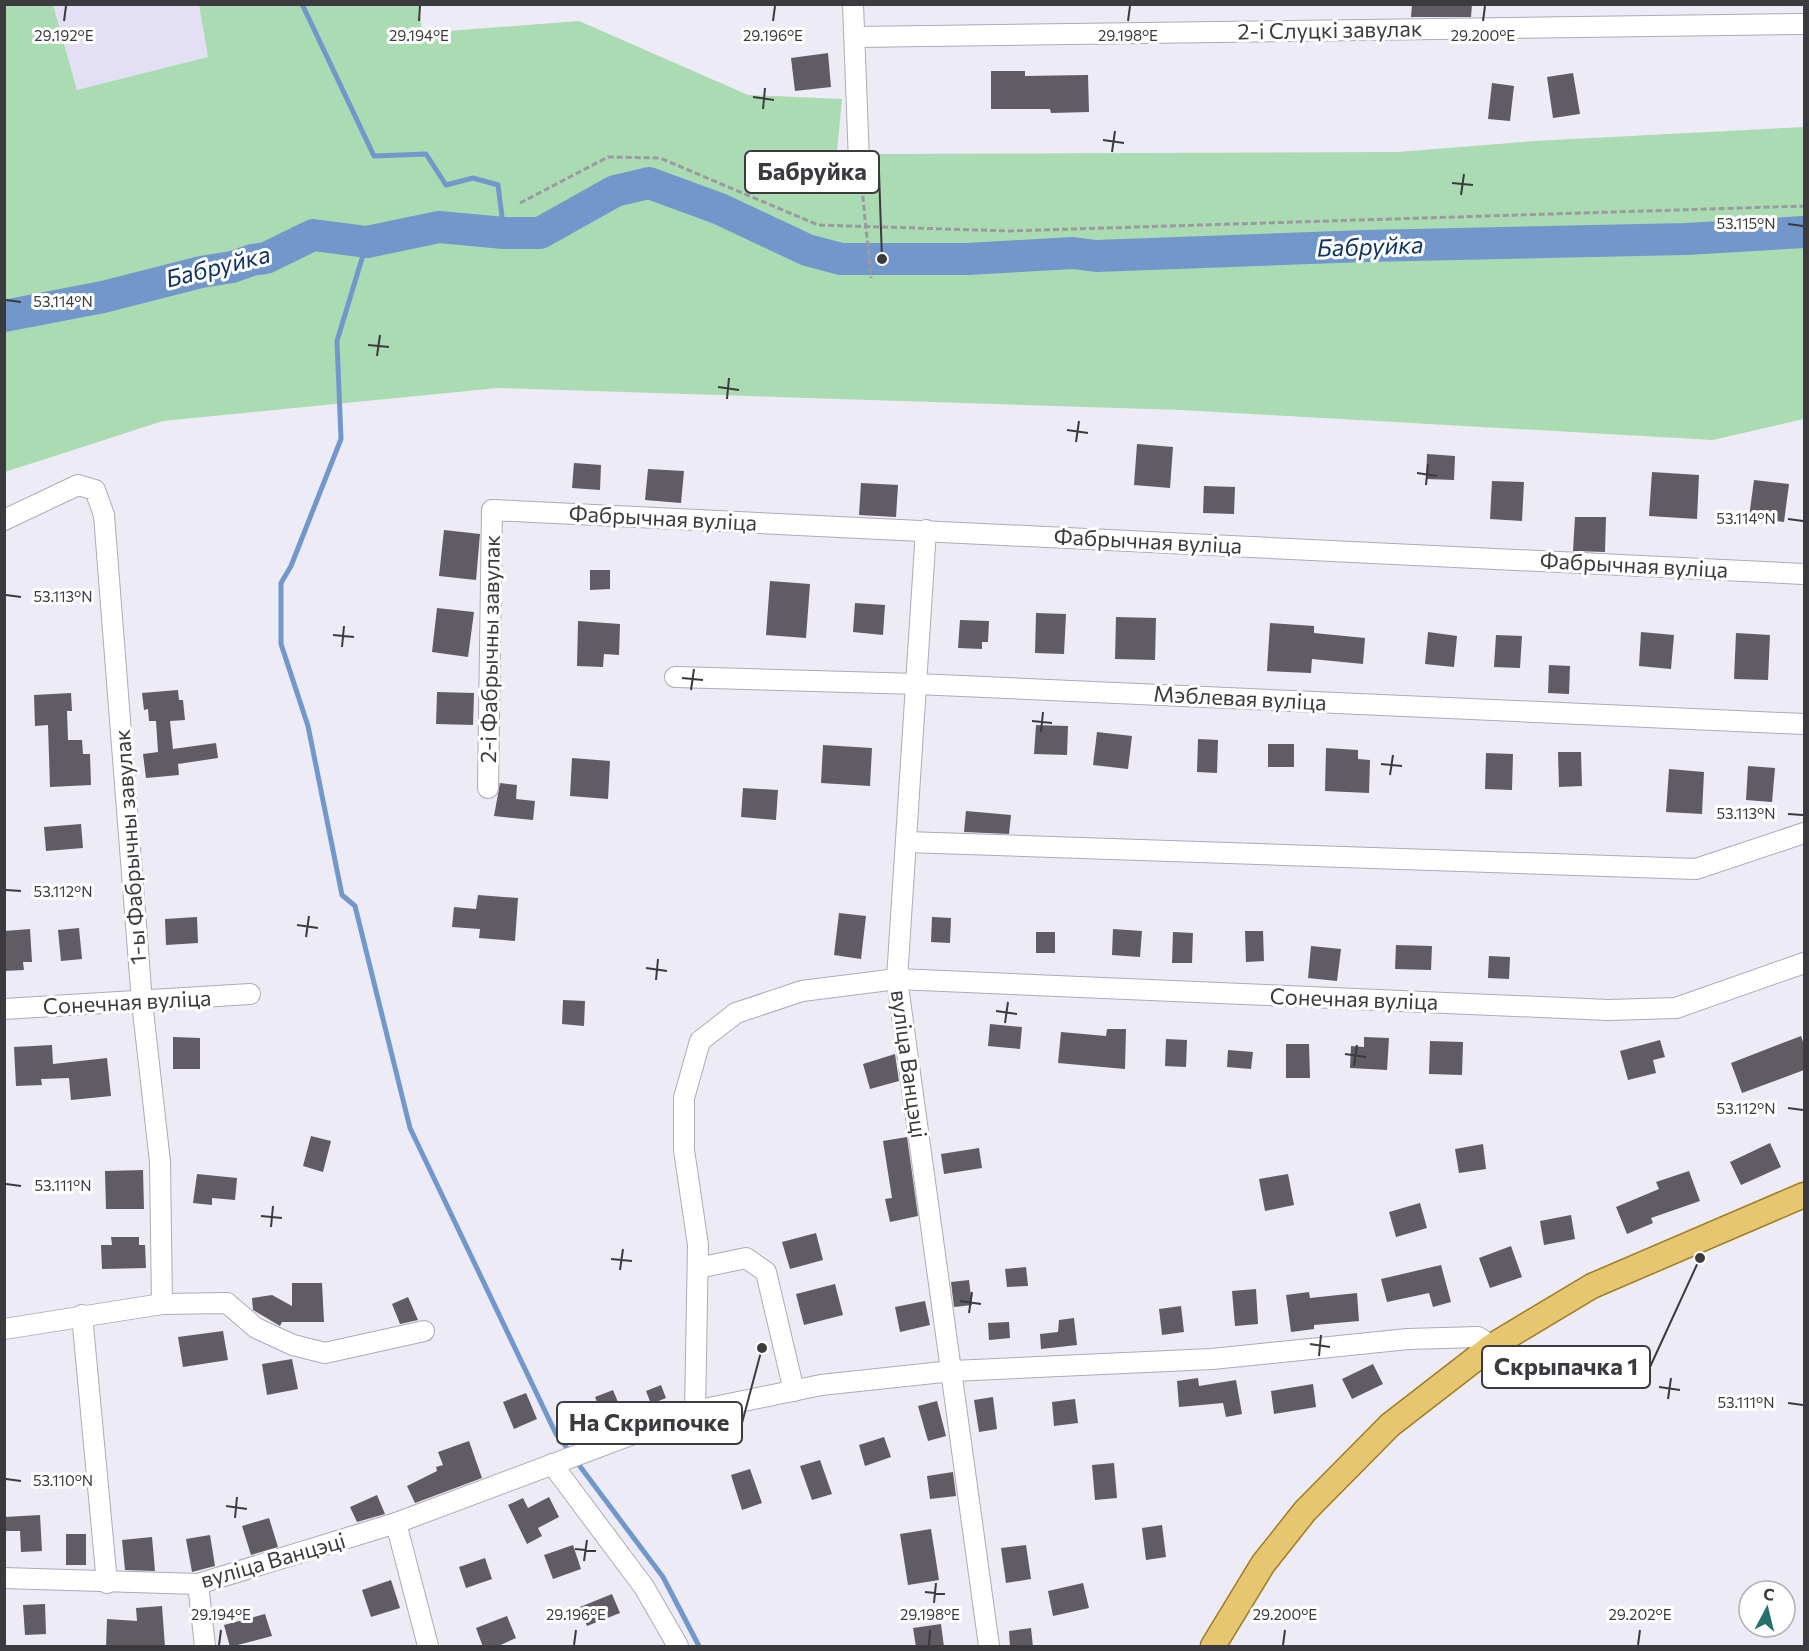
<svg xmlns="http://www.w3.org/2000/svg" width="1809" height="1651" viewBox="0 0 1809 1651" font-family="Commissioner,sans-serif">
<style>
.industrial{fill:#e3dff5}
.green{fill:#abdbb2}
.lines{fill:none;stroke-linecap:round;stroke-linejoin:round}
.stream{stroke:#7298cb;stroke-width:5}
.river{stroke:#7298cb;stroke-width:32}
.building{fill:#615c63}
.minor-casing{stroke:#adabb5;stroke-width:22}
.major-casing{stroke:#a07d20;stroke-width:27}
.path{stroke:#9b9aa1;stroke-width:3;stroke-dasharray:6 3;stroke-linecap:butt}
.minor{stroke:#fff;stroke-width:20}
.major{stroke:#e6c670;stroke-width:24}
.ticks{fill:none;stroke:#3b3b3f;stroke-width:2}
.labels{text-anchor:middle;stroke-width:6;stroke-linejoin:round;paint-order:stroke}
.street-label{font-size:22px;fill:#3b3b3f;stroke:#fff}
.water-label{font-size:24px;font-style:italic;fill:#0d3463;stroke:#fff}
.ticks-label{font-size:15px;text-anchor:middle;fill:#3b3b3f;stroke:#fff;stroke-width:6;stroke-linejoin:round;paint-order:stroke}
.leader{fill:none;stroke:#3b3b3f;stroke-width:2}
.callout-dot{fill:#3b3b3f;stroke:#fff;stroke-width:2}
.callout{fill:#fff;stroke:#3b3b3f;stroke-width:2}
.callout-label{font-size:24px;text-anchor:middle;font-weight:bold;fill:#3b3b3f}
</style>
<rect width="100%" height="100%" fill="#edebf5"/>
<path class="industrial" d="M53 5H199L208 57 77 90Z"/>
<path class="green" d="M4 5H53L77 90 208 57 199 5H419L422 33 579 21 748 95 842 99 837 152 879 154 1398 152 1534 141 1804 127V419L1713 440 1181 410 498 388 163 421 5 472Z"/>
<g class="lines">
<g class="stream">
<path d="M302 4 374 156 426 154 446 185 473 178 498 185 504 233"/>
<path d="M367 242 337 341 341 439 291 566 281 583V644L308 726 342 895 355 906 410 1128 556 1434 571 1453"/>
<path d="M576 1461 663 1577 699 1646"/>
</g>
<path class="river" d="M4 316 103 297 201 272 232 267 252 260 266 258 313 235 367 242 439 227 504 233H540L615 191 649 183 720 209 807 250 841 259H967L1073 253 1096 256 1365 246 1686 239 1804 232"/>
</g>
<g class="building">
<path d="M1412 4H1472L1471 17H1411Z"/>
<path d="M828 53 831 87 795 91 791 58Z"/>
<path d="M991 71H1025V76L1088 75 1089 112 1051 113 1050 109H991Z"/>
<path d="M1573 73 1580 114 1553 118 1547 77Z"/>
<path d="M1492 83 1514 86 1510 121 1488 119Z"/>
<path d="M1137 444 1173 447 1170 488 1134 485Z"/>
<path d="M1427 454 1455 456 1454 480 1426 479Z"/>
<path d="M574 463 601 465 600 490 572 488Z"/>
<path d="M648 469 684 471 681 503 645 500Z"/>
<path d="M1652 472 1699 475 1697 519 1649 516Z"/>
<path d="M1754 480 1789 484 1784 522 1749 517Z"/>
<path d="M1492 481 1524 482 1522 521 1490 519Z"/>
<path d="M861 483 898 485 896 517 859 515Z"/>
<path d="M1204 486 1235 487 1234 514 1203 513Z"/>
<path d="M1575 517H1606L1605 552 1573 551Z"/>
<path d="M444 530 480 534 476 580 439 576Z"/>
<path d="M590 570H610V589L590 590Z"/>
<path d="M770 581 810 584 806 638 766 635Z"/>
<path d="M855 603 885 605 883 635 853 632Z"/>
<path d="M437 608 474 612 468 657 432 652Z"/>
<path d="M1036 613 1066 614 1064 654 1035 653Z"/>
<path d="M1116 617 1156 618 1155 660 1115 659Z"/>
<path d="M960 620 989 621 988 642H982V649L958 648Z"/>
<path d="M578 621 620 624 619 655 604 654 603 667 577 666Z"/>
<path d="M1270 623 1314 626V633L1365 638 1363 664 1312 659 1311 673 1267 671Z"/>
<path d="M1428 632 1457 636 1454 667 1425 664Z"/>
<path d="M1641 632 1674 635 1671 669 1639 666Z"/>
<path d="M1736 633 1770 635 1768 680 1734 679Z"/>
<path d="M1496 635 1522 636 1520 668 1494 667Z"/>
<path d="M1549 665 1570 666 1569 694 1548 693Z"/>
<path d="M178 690 179 700H183L185 720 170 721 173 749 216 743 218 758 178 764 179 775 146 778 143 754 158 752 156 721H149L148 709 144 710 142 693Z"/>
<path d="M437 692 474 693 473 725 436 724Z"/>
<path d="M71 693 72 711H67L68 740H82L83 754H90L91 785 50 787 48 725 35 726 34 695Z"/>
<path d="M1036 725 1068 726 1067 755 1034 754Z"/>
<path d="M1097 732 1132 736 1128 769 1093 765Z"/>
<path d="M1198 739 1218 740 1217 773 1197 772Z"/>
<rect x="1268" y="744" width="26" height="23"/>
<path d="M823 745 872 748 870 786 821 783Z"/>
<path d="M1326 748 1358 750V759L1370 760 1369 793 1325 791Z"/>
<path d="M1558 752H1581L1582 786 1559 787Z"/>
<path d="M1486 753 1513 754 1512 790 1485 789Z"/>
<path d="M572 758 610 761 608 799 570 796Z"/>
<path d="M1748 766 1775 768 1772 802 1746 800Z"/>
<path d="M1669 769 1704 772 1702 814 1666 812Z"/>
<path d="M500 783 517 785 516 799 535 801 533 820 494 816Z"/>
<path d="M743 788 778 790 776 820 741 817Z"/>
<path d="M966 811 1011 815 1009 834 964 832Z"/>
<path d="M81 824 83 848 46 851 44 827Z"/>
<path d="M478 895 518 898 515 941 479 938 480 929 452 927 454 907 476 909Z"/>
<path d="M839 913 866 916 861 959 834 955Z"/>
<path d="M197 917 198 943 166 945 165 919Z"/>
<path d="M932 917 951 918 950 943 931 942Z"/>
<path d="M79 928 82 959 61 961 58 930Z"/>
<path d="M30 929 32 962H23L24 970 4 971V931Z"/>
<path d="M1113 929 1142 931 1140 957 1112 955Z"/>
<path d="M1245 931H1263L1264 961 1246 962Z"/>
<rect x="1036" y="932" width="19" height="21"/>
<path d="M1173 932 1193 933 1192 963H1172Z"/>
<path d="M1396 945 1432 946 1431 970 1395 969Z"/>
<path d="M1311 946 1341 949 1337 981 1308 978Z"/>
<path d="M1489 956 1510 957 1509 979 1488 978Z"/>
<path d="M563 1000 585 1001 584 1026 562 1024Z"/>
<path d="M990 1024 1022 1027 1020 1049 988 1046Z"/>
<path d="M1107 1029H1126L1125 1069 1058 1063 1061 1032 1106 1036Z"/>
<path d="M1801 1036 1804 1045V1070L1742 1093 1731 1063Z"/>
<path d="M173 1037 200 1038V1069H173Z"/>
<path d="M1364 1037 1389 1038 1387 1070 1350 1068 1351 1046 1364 1047Z"/>
<path d="M1166 1039 1187 1040 1186 1067 1165 1066Z"/>
<path d="M1660 1040 1665 1057 1653 1060 1656 1073 1628 1080 1620 1051Z"/>
<path d="M1430 1041 1463 1042 1462 1075 1429 1074Z"/>
<path d="M1286 1044H1309L1310 1078H1286Z"/>
<path d="M52 1045 53 1064 107 1058 111 1096 71 1100 69 1078 41 1079 42 1085 16 1086 14 1047Z"/>
<path d="M1228 1050 1253 1052 1251 1069 1227 1067Z"/>
<path d="M895 1054 899 1081 870 1089 863 1064Z"/>
<path d="M311 1136 331 1141 323 1172 303 1166Z"/>
<path d="M907 1137 918 1216 890 1222 885 1199 892 1198 883 1141Z"/>
<path d="M1770 1143 1781 1167 1741 1185 1730 1162Z"/>
<path d="M1483 1144 1486 1169 1459 1173 1455 1149Z"/>
<path d="M979 1148 982 1168 944 1174 941 1154Z"/>
<path d="M143 1170 144 1209H106L105 1171Z"/>
<path d="M1689 1171 1700 1201 1651 1218 1653 1223 1627 1234 1616 1207 1659 1189 1656 1182Z"/>
<path d="M197 1174 237 1178 235 1200 212 1198V1205L193 1203Z"/>
<path d="M1288 1174 1294 1205 1265 1211 1259 1179Z"/>
<path d="M1420 1203 1427 1228 1396 1237 1389 1212Z"/>
<path d="M1571 1215 1575 1239 1544 1245 1540 1221Z"/>
<path d="M816 1233 823 1260 790 1269 782 1242Z"/>
<path d="M111 1237H139V1245H145L146 1268 102 1269 101 1245H112Z"/>
<path d="M1511 1246 1522 1277 1490 1288 1479 1258Z"/>
<path d="M1441 1265 1451 1302 1433 1307 1429 1293 1387 1302 1381 1279Z"/>
<path d="M1026 1267 1028 1286 1007 1287 1005 1269Z"/>
<path d="M969 1280 972 1305 954 1307 951 1282Z"/>
<path d="M292 1283H322L324 1322H282L280 1326 253 1310 252 1298 272 1295 292 1306Z"/>
<path d="M835 1284 843 1315 804 1325 796 1294Z"/>
<path d="M1256 1289 1258 1324 1235 1326 1232 1291Z"/>
<path d="M1309 1292 1310 1298 1357 1293 1359 1321 1314 1325V1329L1291 1332 1286 1295Z"/>
<path d="M408 1297 418 1320 400 1324 392 1304Z"/>
<path d="M925 1301 930 1325 900 1332 895 1307Z"/>
<path d="M1181 1306 1184 1332 1162 1335 1159 1309Z"/>
<path d="M1074 1318 1077 1345 1041 1349 1040 1334 1058 1332 1059 1320Z"/>
<path d="M1009 1322 1010 1338 989 1340 988 1323Z"/>
<path d="M223 1331 228 1360 183 1367 178 1337Z"/>
<path d="M292 1359 298 1389 267 1395 262 1364Z"/>
<path d="M1373 1364 1383 1384 1352 1399 1342 1379Z"/>
<path d="M1198 1378 1199 1386 1236 1380 1242 1414 1226 1417 1223 1403 1179 1407 1177 1381Z"/>
<path d="M1313 1384 1316 1407 1274 1414 1271 1391Z"/>
<path d="M661 1385 666 1398 651 1404 646 1391Z"/>
<path d="M613 1390 627 1424 609 1431 595 1397Z"/>
<path d="M526 1393 537 1419 514 1429 503 1402Z"/>
<path d="M993 1397 997 1429 979 1432 974 1400Z"/>
<path d="M1075 1399 1078 1423 1054 1426 1052 1402Z"/>
<path d="M937 1401 946 1436 928 1441 918 1406Z"/>
<path d="M884 1437 891 1457 865 1466 859 1445Z"/>
<path d="M469 1441 482 1478 415 1503 407 1486 437 1471 436 1467 443 1465 438 1452Z"/>
<path d="M820 1460 832 1494 812 1500 800 1466Z"/>
<path d="M1114 1463 1117 1498 1095 1500 1092 1465Z"/>
<path d="M750 1469 762 1503 742 1510 731 1475Z"/>
<path d="M953 1472 956 1496 930 1499 927 1476Z"/>
<path d="M377 1495 385 1514 357 1522 350 1507Z"/>
<path d="M549 1497 559 1517 538 1528 542 1536 527 1544 508 1505 523 1498 528 1508Z"/>
<path d="M40 1515 42 1551 21 1552 20 1531H4V1517Z"/>
<path d="M269 1518 278 1547 251 1555 242 1526Z"/>
<path d="M1162 1525 1166 1557 1146 1560 1142 1528Z"/>
<path d="M931 1529 939 1580 908 1585 900 1534Z"/>
<rect x="66" y="1534" width="20" height="31"/>
<path d="M210 1535 215 1566 192 1572 186 1539Z"/>
<path d="M152 1537 155 1571 125 1570 122 1540Z"/>
<path d="M573 1545 581 1569 553 1579 544 1555Z"/>
<path d="M1026 1545 1031 1579 1006 1583 1001 1548Z"/>
<path d="M485 1558 492 1579 466 1588 459 1567Z"/>
<path d="M391 1580 400 1608 371 1617 362 1590Z"/>
<path d="M1083 1583 1089 1608 1053 1616 1048 1591Z"/>
<path d="M612 1594 620 1613 587 1626 580 1607Z"/>
<path d="M45 1604 46 1634 25 1635 23 1605Z"/>
<path d="M162 1606 165 1647H106L107 1619 137 1621 136 1608Z"/>
<path d="M265 1614 272 1636 230 1647 224 1625Z"/>
<path d="M507 1616 516 1638 496 1647H483L476 1628Z"/>
<path d="M941 1624 944 1647H916L913 1628Z"/>
<path d="M1031 1628 1033 1647H1010L1009 1631Z"/>
</g>
<g class="lines">
<g class="minor-casing">
<g id="minor">
<path d="M853 4 859 162"/>
<path d="M855 37 1804 24"/>
<path d="M4 520 78 485 95 490 104 515 142 1002 160 1162 162 1304 227 1303 256 1328 293 1345 325 1353 424 1331"/>
<path d="M926 530 897 979 989 1646"/>
<path d="M675 677 917 684 1804 724"/>
<path d="M488 788 492 510 1804 574"/>
<path d="M906 842 1696 869 1804 833"/>
<path d="M4 1009 250 994"/>
<path d="M698 1268 746 1258 766 1272 794 1391"/>
<path d="M82 1315 107 1583"/>
<path d="M4 1329 162 1304"/>
<path d="M695 1411 698 1245 684 1150V1098L700 1041 736 1013 802 991 897 979 1608 1010 1676 1008 1804 963"/>
<path d="M552 1464 644 1587 678 1646"/>
<path d="M396 1523 428 1646"/>
<path d="M4 1578 198 1584 396 1523 695 1411 821 1385 952 1371 1212 1359 1408 1339 1478 1337 1492 1346"/>
<path d="M198 1584 205 1646"/>
</g>
</g>
<g class="major-casing">
<path id="major" d="M1213 1646 1263 1564 1305 1511 1390 1425 1492 1346 1592 1286 1804 1195"/>
</g>
<g class="path">
<path d="M861 178 871 278"/>
<path d="M520 203 608 157 660 158 818 225 1010 231 1804 206"/>
</g>
<use href="#minor" class="minor"/>
<use href="#major" class="major"/>
</g>
<path class="ticks" d="M64 21 66 6M419 21 420 6M773 21 775 6M1128 21 1130 6M1483 21 1485 6M753 97 774 100M763 109 765 88M1103 140 1124 143M1112 152 1115 131M1452 183 1473 185M1461 195 1464 174M1788 224 1803 226M6 300 21 302M368 345 389 347M377 356 380 335M718 387 739 390M727 399 729 378M1067 430 1088 433M1076 442 1079 421M1417 473 1437 476M1426 485 1428 464M1788 519 1803 521M6 595 21 597M333 635 354 637M342 647 344 626M682 678 703 680M691 690 694 669M1032 721 1052 723M1041 732 1043 712M1381 764 1402 766M1390 775 1393 755M1788 814 1803 815M6 890 21 891M297 925 318 928M306 937 309 916M646 968 667 971M656 980 658 959M996 1011 1017 1014M1005 1023 1008 1002M1345 1054 1366 1057M1354 1066 1357 1045M1788 1108 1803 1110M6 1184 21 1186M261 1216 282 1218M271 1227 273 1206M611 1259 632 1261M620 1270 623 1249M960 1301 981 1304M969 1313 972 1292M1310 1344 1330 1347M1319 1356 1321 1335M1659 1387 1680 1390M1668 1399 1671 1378M1788 1403 1803 1405M6 1479 21 1481M226 1506 247 1509M235 1518 237 1497M575 1549 596 1551M584 1561 587 1540M925 1592 945 1594M934 1603 936 1583M219 1645 221 1630M574 1645 576 1630M929 1645 930 1630M1283 1645 1285 1630M1638 1645 1640 1630"/>
<g class="labels">
<g class="street-label">
<text transform="translate(1330 30) rotate(-1)" y="8">2-і Слуцкі завулак</text>
<text transform="translate(663 518) rotate(3)" y="8">Фабрычная вуліца</text>
<text transform="translate(1148 541) rotate(3)" y="8">Фабрычная вуліца</text>
<text transform="translate(1634 565) rotate(3)" y="8">Фабрычная вуліца</text>
<text transform="translate(490 649) rotate(-89)" y="8">2-і Фабрычны завулак</text>
<text transform="translate(1240 698) rotate(3)" y="8">Мэблевая вуліца</text>
<text transform="translate(130 847) rotate(-94)" y="8">1-ы Фабрычны завулак</text>
<text transform="translate(1354 999) rotate(2)" y="8">Сонечная вуліца</text>
<text transform="translate(127 1002) rotate(-3)" y="8">Сонечная вуліца</text>
<text transform="translate(909 1064) rotate(82)" y="8">вуліца Ванцэці</text>
<text transform="translate(273 1560) rotate(-16)" y="8">вуліца Ванцэці</text>
</g>
<g class="water-label">
<text transform="translate(1370 247) rotate(-2)" y="8">Бабруйка</text>
<text transform="translate(218 267) rotate(-14)" y="8">Бабруйка</text>
</g>
</g>
<g class="ticks-label">
<text x="64" y="41">29.192°E</text>
<text x="419" y="41">29.194°E</text>
<text x="773" y="41">29.196°E</text>
<text x="1128" y="41">29.198°E</text>
<text x="1483" y="41">29.200°E</text>
<text x="1746" y="229">53.115°N</text>
<text x="63" y="307">53.114°N</text>
<text x="1746" y="524">53.114°N</text>
<text x="63" y="602">53.113°N</text>
<text x="1746" y="819">53.113°N</text>
<text x="63" y="897">53.112°N</text>
<text x="1746" y="1114">53.112°N</text>
<text x="63" y="1191">53.111°N</text>
<text x="1746" y="1408">53.111°N</text>
<text x="63" y="1486">53.110°N</text>
<text x="221" y="1620">29.194°E</text>
<text x="576" y="1620">29.196°E</text>
<text x="930" y="1620">29.198°E</text>
<text x="1285" y="1620">29.200°E</text>
<text x="1640" y="1620">29.202°E</text>
</g>
<path class="leader" d="M882 259L879 172M1700 1258L1650 1367M762 1348L742 1423"/>
<g class="callout-dot">
<circle cx="882" cy="259" r="6"/>
<circle cx="1700" cy="1258" r="6"/>
<circle cx="762" cy="1348" r="6"/>
</g>
<g class="callout">
<rect x="745" y="151" width="134" height="42" rx="6"/>
<rect x="1482" y="1346" width="168" height="42" rx="6"/>
<rect x="557" y="1402" width="185" height="42" rx="6"/>
</g>
<g class="callout-label">
<text x="812" y="180">Бабруйка</text>
<text x="1566" y="1375">Скрыпачка 1</text>
<text x="649" y="1431">На Скрипочке</text>
</g>
<rect width="1809" height="1651" fill="none" stroke="#3b3b3f" stroke-width="12"/>
<g transform="translate(1767 1609) rotate(7)"><circle r="28" fill="#ffffff" stroke="#b1b1b2" stroke-width="1.5"/>
<path d="M0-4.5L10 22L0 15L-10 22Z" fill="#27706b"/>
<text y="-9" font-size="16" font-weight="bold" text-anchor="middle" fill="#3b3b3f">С</text>
</g>
</svg>
